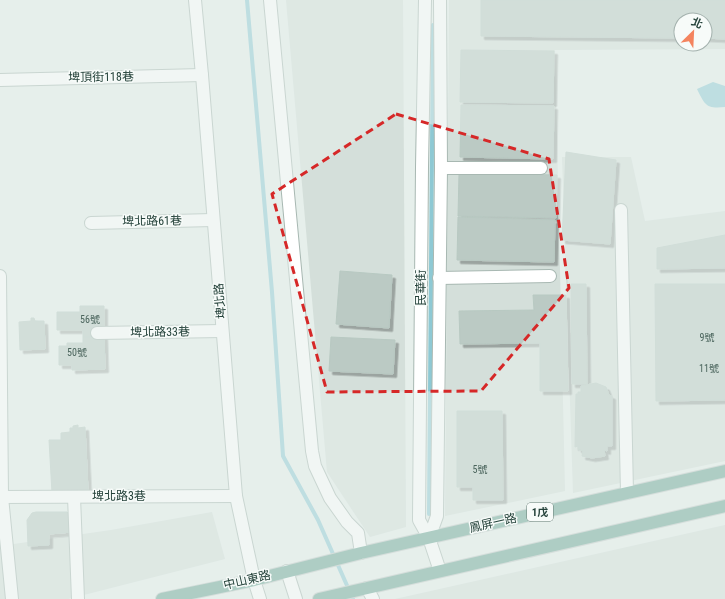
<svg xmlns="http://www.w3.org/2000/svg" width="725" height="599" viewBox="0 0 725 599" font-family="'Roboto Condensed','Noto Sans TC',sans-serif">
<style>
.built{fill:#d4dfda;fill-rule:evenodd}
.water{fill:#8ec9d4}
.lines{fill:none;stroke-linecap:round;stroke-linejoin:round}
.stream{stroke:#8ec9d4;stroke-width:4}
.building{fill:#bbcac4;stroke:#b8c9c2;filter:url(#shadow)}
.minor-casing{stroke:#a8b8b2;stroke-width:14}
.major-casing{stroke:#c2cac8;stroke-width:14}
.minor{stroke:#fff;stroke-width:12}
.major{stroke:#6aa596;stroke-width:12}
.marked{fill:none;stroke:#d62828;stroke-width:3;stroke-dasharray:8 5;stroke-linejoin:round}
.labels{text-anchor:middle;stroke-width:3;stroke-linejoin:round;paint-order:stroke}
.number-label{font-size:10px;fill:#4a645c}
.shield{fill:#f7fbf9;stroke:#637a73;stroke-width:1}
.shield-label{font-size:11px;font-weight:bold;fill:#24423a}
.street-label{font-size:12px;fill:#24423a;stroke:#f7fbf9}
</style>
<defs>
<filter id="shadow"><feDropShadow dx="3.5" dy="3.5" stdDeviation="0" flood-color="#0004"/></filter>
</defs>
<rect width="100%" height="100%" fill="#e6efeb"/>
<g class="built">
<path d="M286 0H403L406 527 370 537 327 472Z"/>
<path d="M449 0H725V49L555 50 565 491 445 516ZM681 20H705V44H681Z"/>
<path d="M562 157H631L645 221 725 211V461L573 493Z"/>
<path d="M212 512 225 559 68 599H0V546L111 530Z"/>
<path d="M725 525V599H395Z"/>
</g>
<path class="water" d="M713 82 725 86V107C706 109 705 105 697 89Z"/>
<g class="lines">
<g class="stream">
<path d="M247 0 272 292 283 456 318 520 353 599"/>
<path d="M429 514 433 25"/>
</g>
</g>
<g class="building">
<path d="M481 0H725V39L705 38V20H681V38L481 36Z"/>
<path d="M461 50 554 51 553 103 460 102Z"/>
<path d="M461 105 554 106 553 159 460 157Z"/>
<path d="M566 152 616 160 610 244 562 240Z"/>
<path d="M459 173 557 175 556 218 458 216Z"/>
<path d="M458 217 555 220 554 262 457 260Z"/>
<path d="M725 235V268L657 269V248Z"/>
<path d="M340 271 392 275 389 328 336 324Z"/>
<path d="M571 284H586L587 384H572Z"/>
<path d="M655 284H725V400L656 401Z"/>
<path d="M533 295H566L568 391H540V343L460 344 459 311 534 310Z"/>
<path d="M80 306H104V337H83V330H57V312H80Z"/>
<path d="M31 318H34L35 321H44L45 349 20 350 19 322 31 321Z"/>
<path d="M83 337H104L105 369 72 370V365H59V346H67V343H83Z"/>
<path d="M331 337 395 340 393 374 329 371Z"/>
<path d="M596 383 606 387 609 395 612 396V446H607V451L604 450 605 456 592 458 582 456 583 451 578 449V446L575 447 576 394H578V392H581V386Z"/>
<path d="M457 411H502L503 500H473V487H457Z"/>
<path d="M78 425V428L85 427 88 491 52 493 49 440H61V433L70 432V428H73V426Z"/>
<path d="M36 512H67L71 516 72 532 49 534V545L28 546 27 520 32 513Z"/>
</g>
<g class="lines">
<g class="minor-casing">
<g id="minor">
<path d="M195 0 202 75 236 496 254 580 260 599"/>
<path d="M270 0 312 451 315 466 330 498 347 522 358 533 361 553"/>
<path d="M425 0 422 167 419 520 429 538 440 571"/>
<path d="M0 80 202 75"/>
<path d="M441 168H541"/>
<path d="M621 210 627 493"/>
<path d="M91 223 213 220"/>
<path d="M0 276 2 497 12 599"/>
<path d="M439 278 550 276"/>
<path d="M97 333 222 331"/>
<path d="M0 497 236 496"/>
<path d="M74 497 78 599"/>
<path d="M429 538 437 516 441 168 440 0"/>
<path d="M287 571 296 599"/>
<path d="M367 588 373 599"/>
</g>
</g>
<g class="major-casing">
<g id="major">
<path d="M162 599 254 580 361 553 725 471"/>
<path d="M319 599 725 506"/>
</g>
</g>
<use href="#minor" class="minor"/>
<use href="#major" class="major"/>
</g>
<path d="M0 0H725V599H0ZM396 114 549 159 569 288 481 391 327 392 272 194Z" fill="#e6efeb" fill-opacity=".55" fill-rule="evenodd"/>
<path class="marked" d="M396 114 549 159 569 288 481 391 327 392 272 194Z"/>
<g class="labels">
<g class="number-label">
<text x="90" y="323">56號</text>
<text x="707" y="341">9號</text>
<text x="77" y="356">50號</text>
<text x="709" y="372">11號</text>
<text x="480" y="473">5號</text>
</g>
<rect class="shield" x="527" y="503" width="26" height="18" rx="3"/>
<g class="shield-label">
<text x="540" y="516">1戊</text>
</g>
<g class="street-label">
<text transform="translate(101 77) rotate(-1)" y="4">埤頂街118巷</text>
<text transform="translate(152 221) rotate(-1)" y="4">埤北路61巷</text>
<text transform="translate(421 288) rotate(-90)" y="4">民華街</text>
<text transform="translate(220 301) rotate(-95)" y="4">埤北路</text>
<text transform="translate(160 332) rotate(-1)" y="4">埤北路33巷</text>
<text x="119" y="500">埤北路3巷</text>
<text transform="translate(493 523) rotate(-13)" y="4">鳳屏一路</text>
<text transform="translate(247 580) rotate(-13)" y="4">中山東路</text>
</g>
</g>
<g transform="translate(693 32) rotate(24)"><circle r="19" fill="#f7fbf9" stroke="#a3b1ad"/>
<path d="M0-3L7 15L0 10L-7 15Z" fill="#f4845f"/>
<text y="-6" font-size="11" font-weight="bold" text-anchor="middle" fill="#24423a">北</text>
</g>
</svg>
